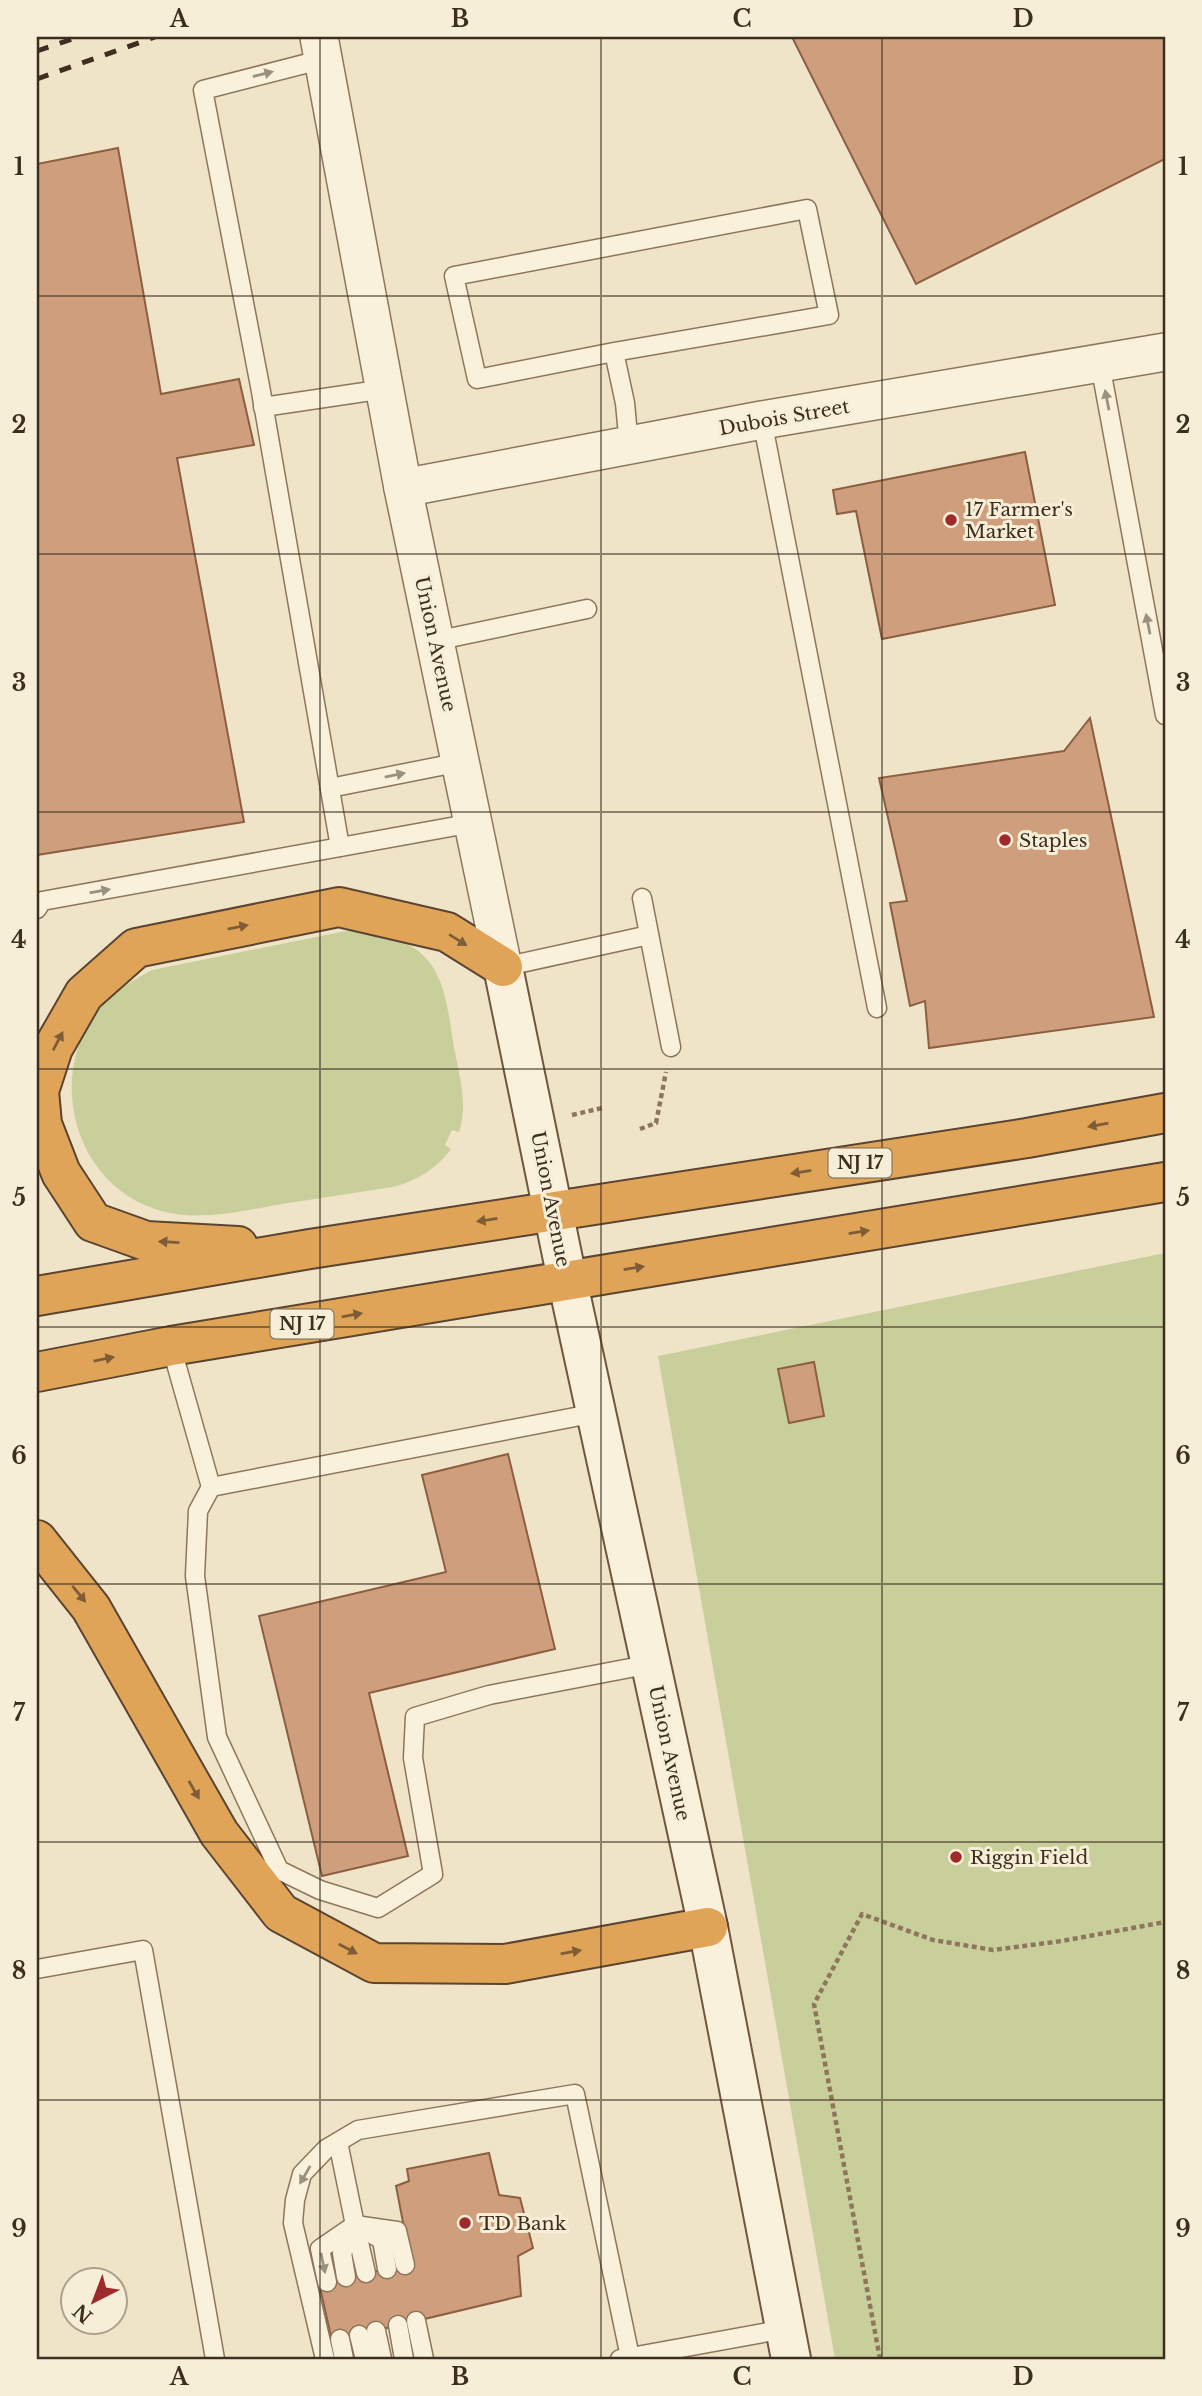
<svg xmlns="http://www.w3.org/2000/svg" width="1202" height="2396" viewBox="0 0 1202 2396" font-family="'Libre Baskerville',serif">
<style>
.green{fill:#c9cf9b}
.building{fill:#cf9f7d;stroke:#8d5f41;stroke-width:2}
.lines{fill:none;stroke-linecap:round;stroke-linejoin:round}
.lane-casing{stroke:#8d765c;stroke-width:21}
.street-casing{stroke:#8d765c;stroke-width:40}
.secondary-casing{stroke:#6f573f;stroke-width:42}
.highway-casing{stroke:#5b4430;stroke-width:42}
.path{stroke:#8d765c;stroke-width:4.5;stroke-dasharray:5 3.5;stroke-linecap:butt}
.lane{stroke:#faf1dc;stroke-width:18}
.street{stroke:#faf1dc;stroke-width:37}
.secondary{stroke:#faf1dc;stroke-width:38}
.highway{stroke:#e0a458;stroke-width:38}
.rail{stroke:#3d2e20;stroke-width:5;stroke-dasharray:12 12;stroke-linecap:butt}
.oneway{fill:#9c907e}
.oneway2{fill:#7e5d36}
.grid{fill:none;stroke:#3d2e20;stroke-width:2;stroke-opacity:0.55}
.poi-dot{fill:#9e2a2b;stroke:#f7eed8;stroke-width:2.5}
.labels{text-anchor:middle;stroke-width:6;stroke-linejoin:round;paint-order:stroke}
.shield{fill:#f7eed8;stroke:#756857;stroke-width:2}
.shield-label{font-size:18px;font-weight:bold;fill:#3d2e20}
.street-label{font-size:19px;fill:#3d2e20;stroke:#f7eed8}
.poi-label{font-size:19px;fill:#3d2e20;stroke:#f7eed8;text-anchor:start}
.neatline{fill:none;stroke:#3d2e20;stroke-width:2.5}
.grid-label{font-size:23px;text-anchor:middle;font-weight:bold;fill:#3d2e20}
</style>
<rect width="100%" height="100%" fill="#f0e4c8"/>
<g class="green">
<path d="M351 930C366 930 378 933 393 938 447 955 446 1004 455 1052 460 1079 468 1105 459 1132L452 1130 445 1145 451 1149C435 1170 418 1180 393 1187 356 1193 319 1198 282 1204 242 1211 195 1223 155 1209 78 1184 49 1086 91 1020 105 996 128 983 152 970Z"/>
<path d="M1165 1253V2359H835L658 1356Z"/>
</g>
<g class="building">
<path d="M792 37H1165V159L916 284Z"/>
<path d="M118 148 161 394 239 379 254 445 177 458 244 822 37 855V164Z"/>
<path d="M1025 452 1055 605 882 639 856 511 837 514 833 490Z"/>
<path d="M1090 718 1154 1017 929 1048 925 1001 910 1006 890 903 907 901 879 778 1064 751Z"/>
<path d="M814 1362 824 1416 789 1423 778 1369Z"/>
<path d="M508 1454 555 1649 369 1693 408 1856 322 1876 259 1616 446 1572 422 1475Z"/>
<path d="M489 2153 499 2195 520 2198 533 2248 518 2256 521 2296 332 2341 319 2283 411 2264 396 2186 409 2181 407 2169Z"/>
</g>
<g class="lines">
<g class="lane-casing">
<g id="lane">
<path d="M324 59 203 90 260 386 340 847"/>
<path d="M614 352 829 315 807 209 454 276 477 379 614 352 625 403 629 446"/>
<path d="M1100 364 1165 715"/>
<path d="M263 407 385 389"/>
<path d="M762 420 877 1008"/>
<path d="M435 641 587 609"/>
<path d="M330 788 461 762"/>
<path d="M642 898 671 1047"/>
<path d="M37 909 42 901 473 823"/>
<path d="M503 967 649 935"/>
<path d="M171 1346 211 1487 596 1413"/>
<path d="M211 1487 198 1511 195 1576 217 1737 279 1870 320 1890 378 1908 433 1874 413 1758 415 1717 489 1695 651 1664"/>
<path d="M37 1969 143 1950 215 2359"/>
<path d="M355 2225 397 2231 405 2265"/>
<path d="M355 2225 366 2273"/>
<path d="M365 2230 382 2240 387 2269"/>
<path d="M346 2277 342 2253 354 2228"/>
<path d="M327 2282 320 2249 355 2225 338 2142"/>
<path d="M416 2321 424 2359"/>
<path d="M398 2325 404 2359"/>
<path d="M376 2331 382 2359"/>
<path d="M359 2335 365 2359"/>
<path d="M340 2339 344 2359"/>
<path d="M325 2359 293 2223 295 2200 302 2174 326 2149 358 2130 575 2094 630 2357"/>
<path d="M620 2359 785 2329"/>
</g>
</g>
<g class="street-casing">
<g id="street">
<path d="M319 37 403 488 503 967"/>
<path d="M403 488 762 420 1165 352"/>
</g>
</g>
<g class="secondary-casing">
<path id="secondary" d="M503 967 567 1279 708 1927 791 2359"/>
</g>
<g class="highway-casing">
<g id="highway">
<path d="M238 1246 146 1241 93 1222 61 1173 42 1124 39 1091 53 1048 84 994 136 948 339 907 447 932 503 967"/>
<path d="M37 1296 310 1249 1027 1138 1165 1113"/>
<path d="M37 1372 171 1346 1165 1182"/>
<path d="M37 1540 91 1608 219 1833 281 1913 374 1963 505 1964 708 1927"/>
</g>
</g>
<g class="path">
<path d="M572 1115 602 1108"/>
<path d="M640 1129 656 1123 666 1072"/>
<path d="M880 2359 814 2004 862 1914 933 1940 993 1950 1062 1941 1165 1922"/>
</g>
<use href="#lane" class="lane"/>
<use href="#street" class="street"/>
<use href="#secondary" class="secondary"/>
<use href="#highway" class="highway"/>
<g class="rail">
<path d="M37 51 78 37"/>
<path d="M37 79 155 37"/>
</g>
</g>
<defs><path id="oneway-solid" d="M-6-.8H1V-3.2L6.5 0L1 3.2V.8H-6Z" transform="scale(1.75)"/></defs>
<g class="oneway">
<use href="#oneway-solid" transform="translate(263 74) rotate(-14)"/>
<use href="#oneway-solid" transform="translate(1107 400) rotate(-101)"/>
<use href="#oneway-solid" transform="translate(1148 624) rotate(-101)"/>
<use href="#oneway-solid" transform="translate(395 775) rotate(-11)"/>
<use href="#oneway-solid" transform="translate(100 891) rotate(-10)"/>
<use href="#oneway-solid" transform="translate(305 2175) rotate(120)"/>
<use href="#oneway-solid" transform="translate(323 2263) rotate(78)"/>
</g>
<g class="oneway2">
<use href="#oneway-solid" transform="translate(238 927) rotate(-12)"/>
<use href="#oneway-solid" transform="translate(458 940) rotate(32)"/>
<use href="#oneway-solid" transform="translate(58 1041) rotate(-62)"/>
<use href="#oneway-solid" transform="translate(1098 1125) rotate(170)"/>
<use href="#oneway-solid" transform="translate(801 1172) rotate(171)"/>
<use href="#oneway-solid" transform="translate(487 1220) rotate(171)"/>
<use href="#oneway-solid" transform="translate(859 1232) rotate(-9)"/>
<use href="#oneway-solid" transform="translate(169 1242) rotate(-177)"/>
<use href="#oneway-solid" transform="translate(634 1268) rotate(-9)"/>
<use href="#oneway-solid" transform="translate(352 1315) rotate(-10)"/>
<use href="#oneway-solid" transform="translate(104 1359) rotate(-11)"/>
<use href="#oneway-solid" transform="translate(79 1594) rotate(51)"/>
<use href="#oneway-solid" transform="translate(194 1790) rotate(60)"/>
<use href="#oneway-solid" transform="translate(348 1949) rotate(28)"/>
<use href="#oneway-solid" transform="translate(571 1952) rotate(-10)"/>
</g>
<path class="grid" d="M320 37V2359M601 37V2359M882 37V2359M37 296H1165M37 554H1165M37 812H1165M37 1069H1165M37 1327H1165M37 1584H1165M37 1842H1165M37 2100H1165"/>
<g class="poi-dot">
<circle cx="951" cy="520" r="7"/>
<circle cx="1005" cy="840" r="7"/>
<circle cx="956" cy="1857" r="7"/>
<circle cx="465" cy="2223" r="7"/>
</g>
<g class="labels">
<g class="shield">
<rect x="828.5" y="1148.5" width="63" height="29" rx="5"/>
<rect x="270.5" y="1309.5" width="63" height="29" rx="5"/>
</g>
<g class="shield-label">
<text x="860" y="1169">NJ 17</text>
<text x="302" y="1330">NJ 17</text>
</g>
<g class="street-label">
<text transform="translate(784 417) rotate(-10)" y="7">Dubois Street</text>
<text transform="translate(436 644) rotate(78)" y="7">Union Avenue</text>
<text transform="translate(551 1199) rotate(79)" y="7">Union Avenue</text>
<text transform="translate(670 1753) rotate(78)" y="7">Union Avenue</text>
</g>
<g class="poi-label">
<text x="965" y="516">17 Farmer's<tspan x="965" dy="22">Market</tspan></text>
<text x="1019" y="847">Staples</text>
<text x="970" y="1864">Riggin Field</text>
<text x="479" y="2230">TD Bank</text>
</g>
</g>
<rect width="1202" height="2396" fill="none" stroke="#f7eed8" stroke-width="77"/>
<g transform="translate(94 2301) rotate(222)"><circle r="33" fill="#f7eed8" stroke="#ada18e" stroke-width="2"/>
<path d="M0-5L12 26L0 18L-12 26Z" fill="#9e2a2b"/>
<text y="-10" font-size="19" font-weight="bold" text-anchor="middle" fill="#3d2e20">N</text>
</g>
<rect x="38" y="38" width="1126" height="2320" class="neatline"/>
<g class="grid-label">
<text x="179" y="27">A</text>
<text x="460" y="27">B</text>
<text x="742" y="27">C</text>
<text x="1023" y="27">D</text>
<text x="19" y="175">1</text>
<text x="1183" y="175">1</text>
<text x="19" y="433">2</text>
<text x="1183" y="433">2</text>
<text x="19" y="691">3</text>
<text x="1183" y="691">3</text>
<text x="19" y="948">4</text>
<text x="1183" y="948">4</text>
<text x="19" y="1206">5</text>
<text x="1183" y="1206">5</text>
<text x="19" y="1464">6</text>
<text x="1183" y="1464">6</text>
<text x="19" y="1721">7</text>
<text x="1183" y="1721">7</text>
<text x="19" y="1979">8</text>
<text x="1183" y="1979">8</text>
<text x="19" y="2237">9</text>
<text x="1183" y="2237">9</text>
<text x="179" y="2385">A</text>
<text x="460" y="2385">B</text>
<text x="742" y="2385">C</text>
<text x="1023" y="2385">D</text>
</g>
</svg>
